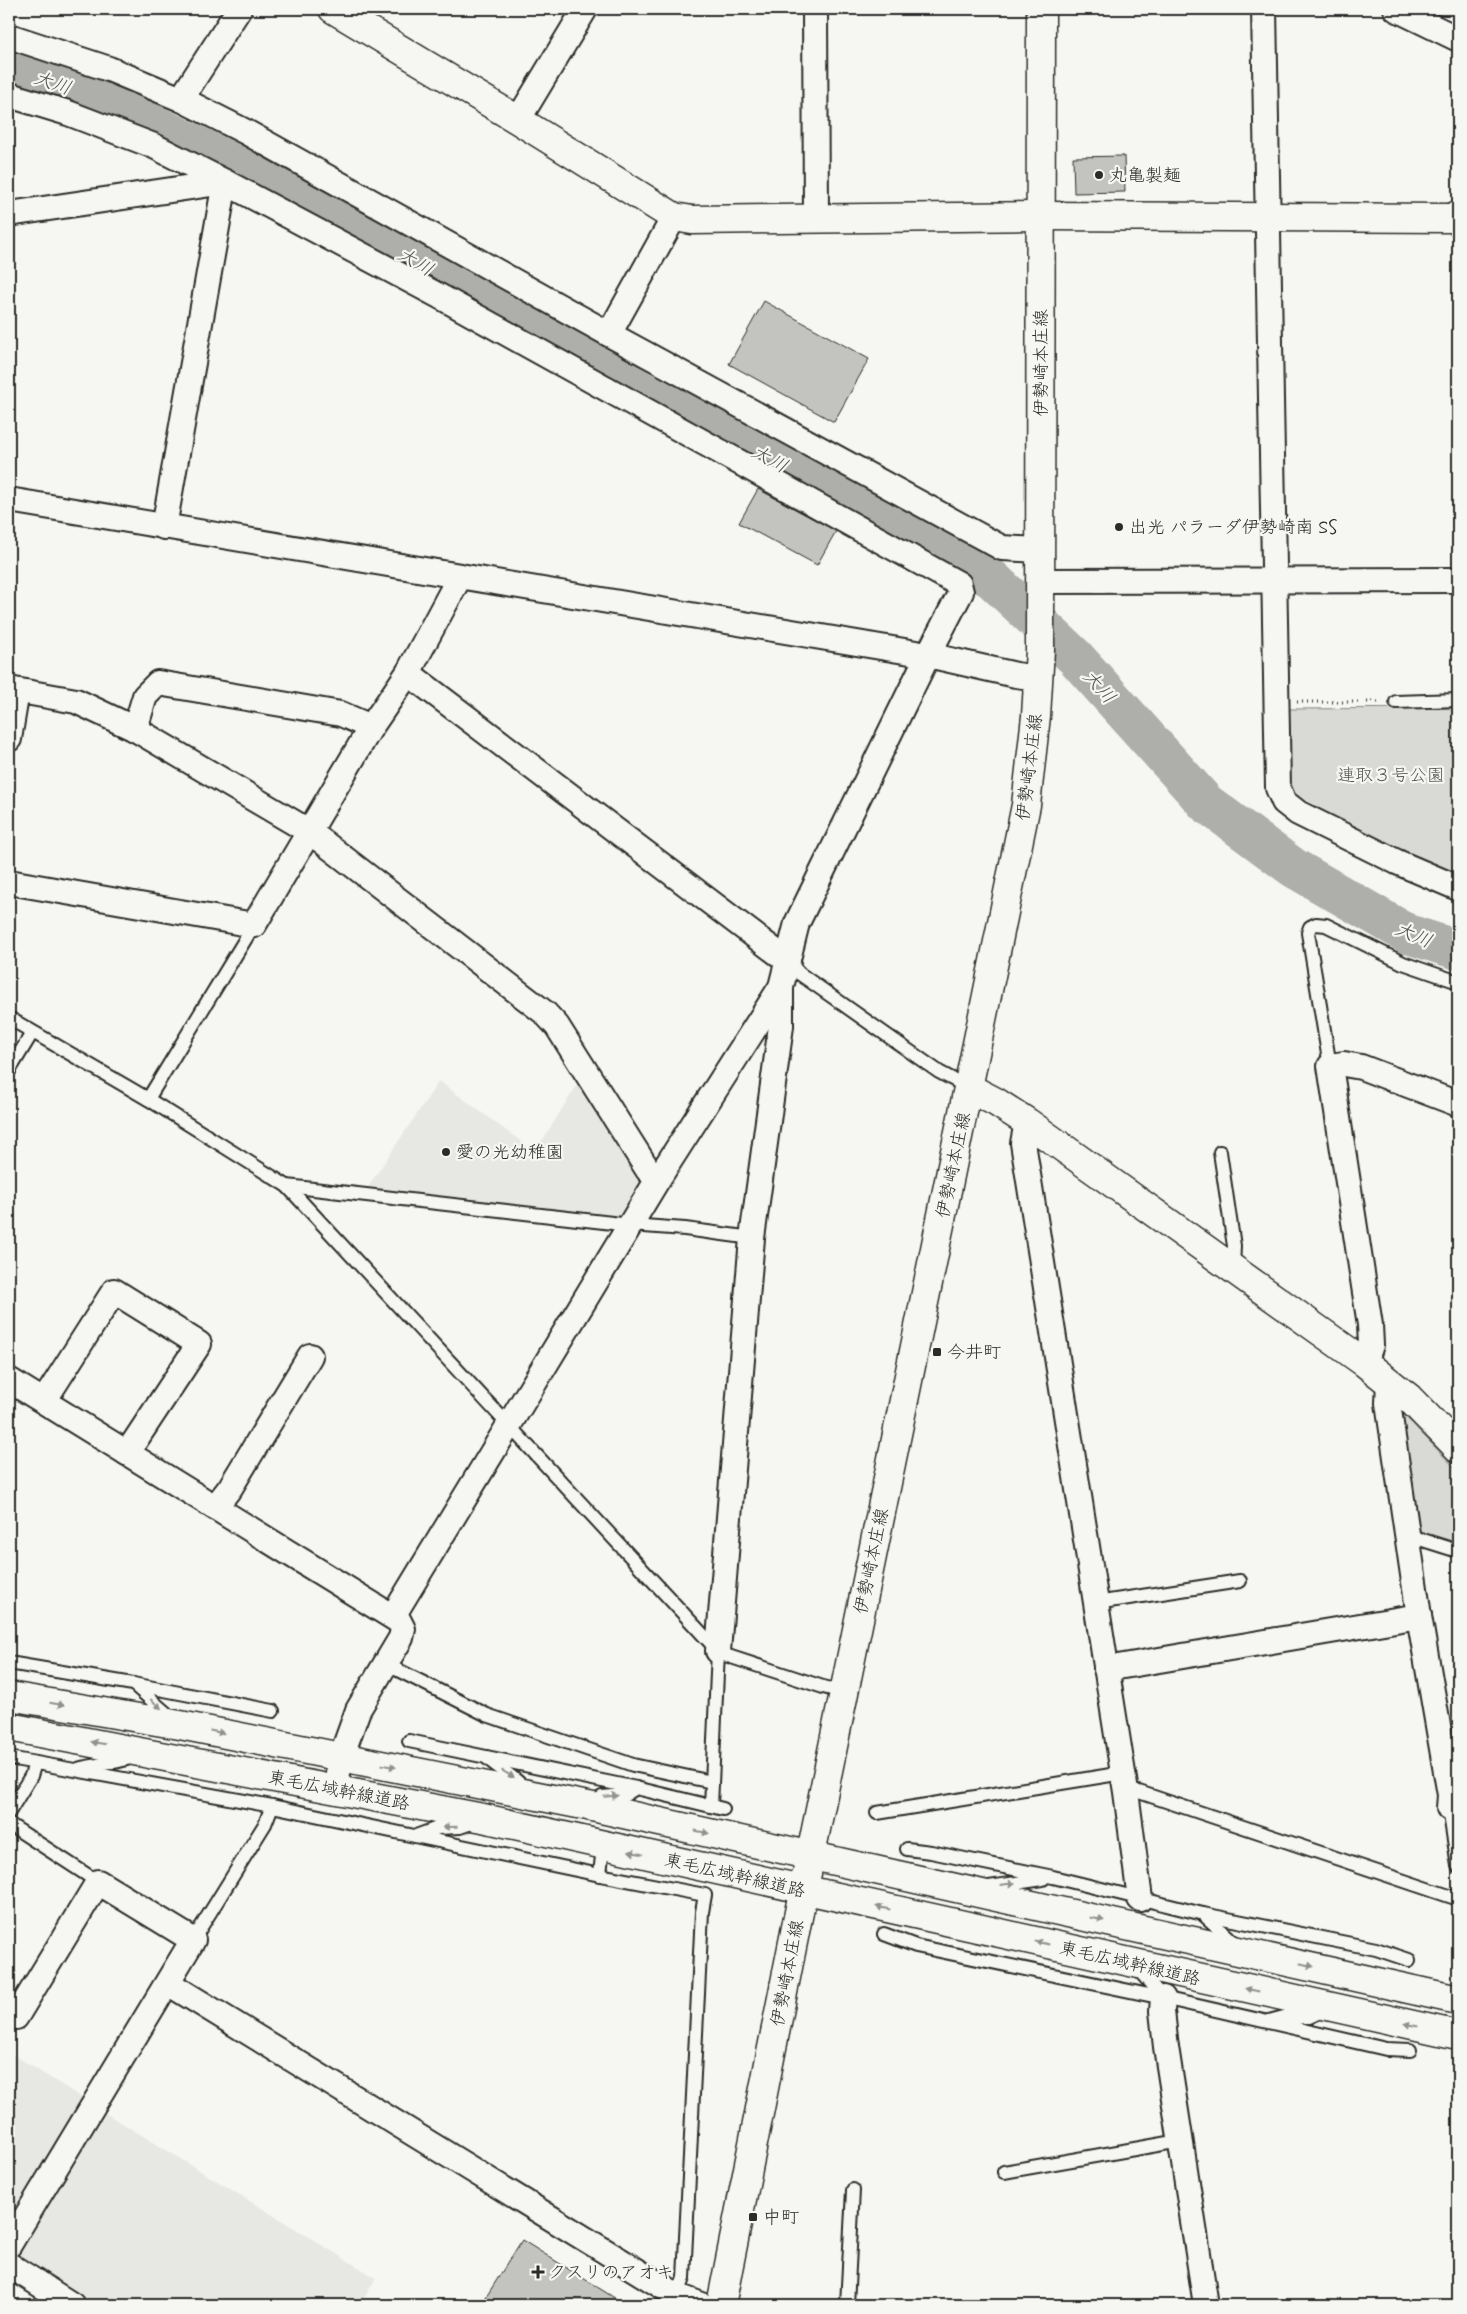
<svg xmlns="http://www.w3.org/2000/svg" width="1467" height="2314" viewBox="0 0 1467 2314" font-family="Mynerve,'Klee One',sans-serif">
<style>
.built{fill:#e7e7e3}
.green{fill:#d9d9d5;stroke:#828280}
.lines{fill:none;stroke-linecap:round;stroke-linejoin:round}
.river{stroke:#aeaeab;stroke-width:40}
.building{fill:#c3c3c0;stroke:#2b2b2b}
.service-casing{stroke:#2b2b2b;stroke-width:16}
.minor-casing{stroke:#2b2b2b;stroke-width:28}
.tertiary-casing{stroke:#2b2b2b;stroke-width:31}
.primary-casing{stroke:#2b2b2b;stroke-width:31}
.trunk-casing{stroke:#2b2b2b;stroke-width:31}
.path{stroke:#2b2b2b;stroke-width:3;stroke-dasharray:1 4;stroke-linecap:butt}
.service{stroke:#f6f6f2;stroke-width:12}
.minor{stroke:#f6f6f2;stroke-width:24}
.tertiary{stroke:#f6f6f2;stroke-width:28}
.primary{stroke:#f6f6f2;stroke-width:28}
.trunk{stroke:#f6f6f2;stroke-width:28}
.oneway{fill:#90908e}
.poi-dot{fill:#2b2b2b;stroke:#f6f6f2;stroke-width:2}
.labels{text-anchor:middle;stroke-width:4.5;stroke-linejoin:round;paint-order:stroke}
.poi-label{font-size:18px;fill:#2b2b2b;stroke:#f6f6f2;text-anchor:start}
.street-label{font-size:18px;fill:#2b2b2b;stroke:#f6f6f2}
.park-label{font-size:18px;fill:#565656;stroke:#f6f6f2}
.water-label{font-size:19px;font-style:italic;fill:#525251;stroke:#f6f6f2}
</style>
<rect width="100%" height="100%" fill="#f6f6f2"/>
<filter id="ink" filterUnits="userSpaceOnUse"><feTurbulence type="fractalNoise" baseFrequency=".02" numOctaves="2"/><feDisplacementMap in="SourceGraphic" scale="10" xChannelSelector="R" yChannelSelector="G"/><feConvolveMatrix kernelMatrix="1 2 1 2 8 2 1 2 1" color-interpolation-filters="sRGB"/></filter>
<g filter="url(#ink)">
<g class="built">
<path d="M439 1081 535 1152 579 1082 641 1176V1187L625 1217 366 1190Z"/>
<path d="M9 2052 82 2098 9 2219Z"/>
<path d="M102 2111 376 2278 360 2305H93L20 2260 16 2249Z"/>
</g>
<g class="green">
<path d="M1458 708V874L1453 875 1381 845 1294 797 1285 787V709Z"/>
<path d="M1399 1410 1458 1471V1546L1416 1531Z"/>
</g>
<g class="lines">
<path class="river" d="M9 67 104 100 324 208 510 313 642 391 910 532 992 579 1075 657 1206 803 1294 868 1408 934 1458 950"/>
</g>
<g class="building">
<path d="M1124 156 1125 192 1074 193 1073 157Z"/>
<path d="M764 301 869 359 834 422 729 364Z"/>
<path d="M758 489 836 531 817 565 739 523Z"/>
<path d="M522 2240 626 2305H481Z"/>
</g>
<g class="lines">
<g class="service-casing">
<g id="service">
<path d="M1396 702 1458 700"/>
<path d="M788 961 800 974 939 1072 969 1088"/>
<path d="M9 1018 148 1099 287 1186 718 1651 725 1655 823 1687 844 1692"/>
<path d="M1330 1066 1308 933 1310 927 1316 924 1326 925 1403 963 1458 982"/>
<path d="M9 1071 32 1033"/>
<path d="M148 1099 254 925"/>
<path d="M1220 1152 1234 1246 1233 1268"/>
<path d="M287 1186 630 1225 685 1229 752 1238"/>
<path d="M1407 1535 1458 1551"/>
<path d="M1096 1603 1240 1581"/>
<path d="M9 1663 133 1684 273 1711"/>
<path d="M386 1664 487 1715 633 1765 712 1782"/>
<path d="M133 1684 173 1719"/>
<path d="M409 1741 636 1788 723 1809"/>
<path d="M486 1757C499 1769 514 1776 525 1789"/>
<path d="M9 1758 272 1806 600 1875 705 1895 702 1912 684 2278 678 2296"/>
<path d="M78 1769C96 1764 115 1764 132 1757"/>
<path d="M1126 1792H1139L1458 1899"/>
<path d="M594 1802 602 1797 625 1795 636 1788"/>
<path d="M711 1806 718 1651"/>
<path d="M1449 1808 1458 1866"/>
<path d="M9 1812 31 1776 35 1763"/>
<path d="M877 1813 1123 1773"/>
<path d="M9 1824 98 1882"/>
<path d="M416 1836 438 1828 460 1827 474 1822"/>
<path d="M907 1849 931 1852 1053 1877 1203 1914 1376 1949 1409 1960"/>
<path d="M600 1875 603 1846"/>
<path d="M989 1887 1043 1879"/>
<path d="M1203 1914 1237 1945"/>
<path d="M884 1934 916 1946 1163 1998 1386 2049 1410 2050"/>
<path d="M193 1940 265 1824 272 1806"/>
<path d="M1137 1968 1163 1998"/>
<path d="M1269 2021 1284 2017H1309L1324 2010"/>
<path d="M1004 2172 1180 2141"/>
<path d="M847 2305 853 2190"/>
</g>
</g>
<g class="minor-casing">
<g id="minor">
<path d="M815 9 816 217"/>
<path d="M1264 9 1278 788 1284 802 1298 813 1397 862 1458 888"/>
<path d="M1396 9 1458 39"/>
<path d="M9 36 109 69 181 99 246 132 609 334 674 217"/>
<path d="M9 95 68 113 154 146 225 182 441 297 959 584 961 592 928 655 797 923 781 987V1026L752 1238 718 1651"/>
<path d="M181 99 239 9"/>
<path d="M518 120 585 9"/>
<path d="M9 214 225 182 164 527"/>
<path d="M609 334 1002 548 1040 550"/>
<path d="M9 500 928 655 1016 675 1038 678"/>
<path d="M1040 581 1458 580"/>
<path d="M408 673 788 961"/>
<path d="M9 689 76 701 135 729 310 832 545 1013 557 1026 648 1170 658 1179"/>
<path d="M135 729 145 696 158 683 341 714 371 727"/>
<path d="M9 739 17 691"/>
<path d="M9 882 254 925 371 727 408 673 460 576"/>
<path d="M1027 1122 1023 1143 1126 1792 1140 1899"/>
<path d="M1365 1363 1371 1345 1370 1325 1330 1066 1344 1064 1361 1067 1458 1104"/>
<path d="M9 1380 399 1621 403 1629 401 1638 358 1710 341 1757 335 1789"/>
<path d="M1389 1382 1388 1403 1419 1616 1450 1795 1449 1808"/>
<path d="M44 1401 114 1291 199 1344 127 1453"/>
<path d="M215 1507 230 1488 310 1356"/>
<path d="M393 1616 658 1179 781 987"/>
<path d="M1106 1669 1419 1616"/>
<path d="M168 1983 678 2296 702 2305"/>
<path d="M1163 1998 1162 2011 1166 2047 1206 2305"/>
<path d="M9 2245 193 1940 98 1882 16 2017"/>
<path d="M9 2265 72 2305"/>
</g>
</g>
<g class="tertiary-casing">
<g id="tertiary">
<path d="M333 9 518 120 674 217 692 220 1041 216 1450 218 1458 215"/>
<path d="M969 1088 996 1102 1027 1122 1365 1363 1409 1398 1458 1448"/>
</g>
</g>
<g class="primary-casing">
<path id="primary" d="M721 2305 797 1922 1026 805 1036 716 1040 650 1041 9"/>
</g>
<g class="trunk-casing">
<g id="trunk">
<path d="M9 1696 180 1725 588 1806 1458 2000"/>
<path d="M9 1727 483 1818 1458 2035"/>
</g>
</g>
<path class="path" d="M1297 702H1381"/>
<use href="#service" class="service"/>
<use href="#minor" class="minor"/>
<use href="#tertiary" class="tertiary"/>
<use href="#primary" class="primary"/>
<use href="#trunk" class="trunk"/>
</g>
<defs><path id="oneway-solid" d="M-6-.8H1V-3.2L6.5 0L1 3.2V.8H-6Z" transform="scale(1.25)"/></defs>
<g class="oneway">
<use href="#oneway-solid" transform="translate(57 1704) rotate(9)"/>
<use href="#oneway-solid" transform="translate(156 1704) rotate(41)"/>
<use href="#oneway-solid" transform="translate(217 1732) rotate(11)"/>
<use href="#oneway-solid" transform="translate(98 1743) rotate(-170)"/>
<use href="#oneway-solid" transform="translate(389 1766) rotate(11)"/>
<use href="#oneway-solid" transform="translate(508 1774) rotate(30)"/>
<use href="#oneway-solid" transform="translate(611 1796) rotate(-5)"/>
<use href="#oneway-solid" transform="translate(450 1827) rotate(179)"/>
<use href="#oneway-solid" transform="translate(702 1832) rotate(12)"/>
<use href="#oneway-solid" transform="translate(636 1853) rotate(-168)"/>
<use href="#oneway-solid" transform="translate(1008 1884) rotate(-8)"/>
<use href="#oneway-solid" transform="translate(883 1908) rotate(-168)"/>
<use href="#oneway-solid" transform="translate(1097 1919) rotate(12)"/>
<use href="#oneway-solid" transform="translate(1042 1943) rotate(-168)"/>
<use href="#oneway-solid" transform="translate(1307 1965) rotate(13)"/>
<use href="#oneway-solid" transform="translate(1252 1990) rotate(-168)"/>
<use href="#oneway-solid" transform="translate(1411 2025) rotate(-168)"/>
</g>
</g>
<g class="poi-dot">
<circle cx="1099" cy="175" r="5"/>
<circle cx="1119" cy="527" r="5"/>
<circle cx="446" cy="1152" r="5"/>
<rect x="932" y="1347" width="10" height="10" rx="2.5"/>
<rect x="748" y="2212" width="10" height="10" rx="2.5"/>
<path d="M535.5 2264.5h5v5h5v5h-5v5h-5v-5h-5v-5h5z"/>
</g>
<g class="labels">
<g class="poi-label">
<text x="1109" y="181">丸亀製麺</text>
<text x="1129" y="533">出光 パラーダ伊勢崎南 SS</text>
<text x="456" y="1158">愛の光幼稚園</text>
<text x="947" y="1358">今井町</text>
<text x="763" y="2223">中町</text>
<text x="548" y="2278">クスリのアオキ</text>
</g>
<g class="street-label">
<text transform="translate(1041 363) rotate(-90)" y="6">伊勢崎本庄線</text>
<text transform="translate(1029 767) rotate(-83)" y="6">伊勢崎本庄線</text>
<text transform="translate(953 1165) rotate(-78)" y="6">伊勢崎本庄線</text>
<text transform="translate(871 1561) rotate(-78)" y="6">伊勢崎本庄線</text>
<text transform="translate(339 1790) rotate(11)" y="6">東毛広域幹線道路</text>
<text transform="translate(735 1875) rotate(13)" y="6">東毛広域幹線道路</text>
<text transform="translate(1130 1963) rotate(13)" y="6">東毛広域幹線道路</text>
<text transform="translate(787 1973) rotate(-79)" y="6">伊勢崎本庄線</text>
</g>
<g class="park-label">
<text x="1391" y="781">連取３号公園</text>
</g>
<g class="water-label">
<text transform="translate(53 82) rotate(19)" y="7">大川</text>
<text transform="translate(416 261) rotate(30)" y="7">大川</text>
<text transform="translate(770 458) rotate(28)" y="7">大川</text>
<text transform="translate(1100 686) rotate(48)" y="7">大川</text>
<text transform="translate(1414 934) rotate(23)" y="7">大川</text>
</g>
</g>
<rect width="1467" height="2314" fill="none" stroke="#f6f6f2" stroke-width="30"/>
<rect x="15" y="15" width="1437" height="2284" fill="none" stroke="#2b2b2b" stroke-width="2" filter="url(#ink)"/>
</svg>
